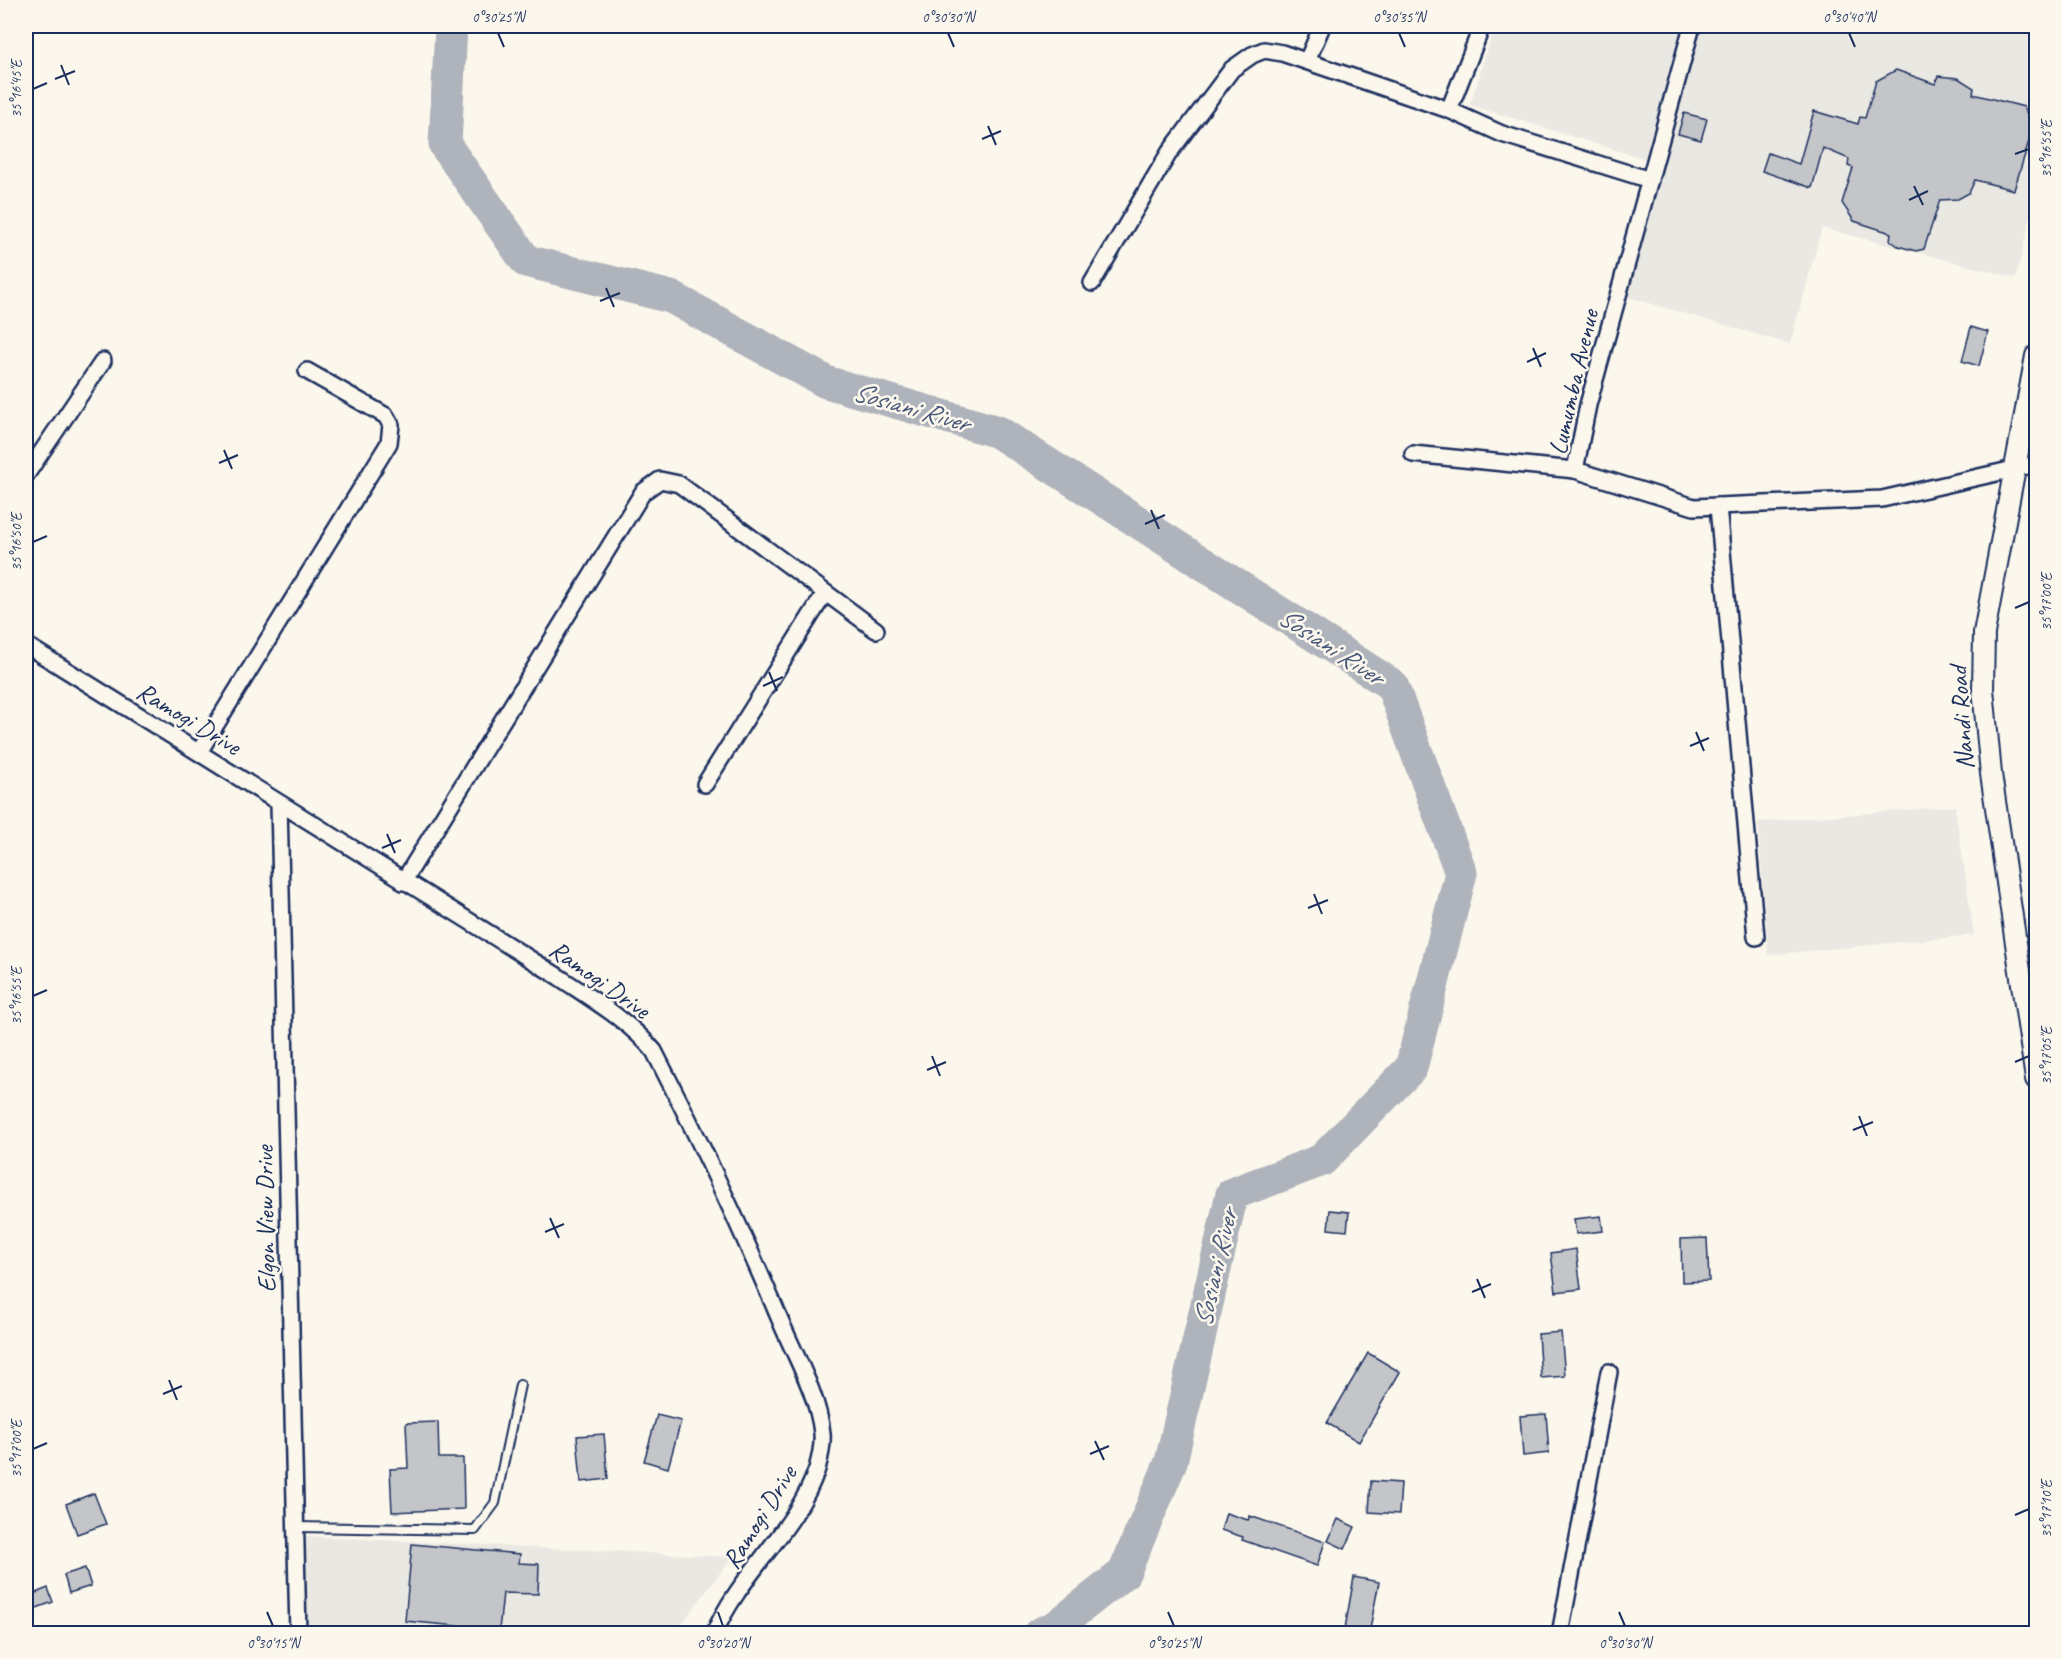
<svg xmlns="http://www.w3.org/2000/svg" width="2062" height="1659" viewBox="0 0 2062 1659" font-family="Caveat,sans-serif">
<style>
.built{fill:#eae8e2}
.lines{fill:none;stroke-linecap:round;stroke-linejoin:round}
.river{stroke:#afb3bb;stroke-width:33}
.building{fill:#c3c5c9;stroke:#1b2f5e;stroke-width:1.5}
.service-casing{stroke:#1b2f5e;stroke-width:12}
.minor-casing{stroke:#1b2f5e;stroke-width:20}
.tertiary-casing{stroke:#1b2f5e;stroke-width:24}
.service{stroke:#fbf7ec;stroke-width:8}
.minor{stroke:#fbf7ec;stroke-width:15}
.tertiary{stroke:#fbf7ec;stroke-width:20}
.ticks{fill:none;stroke:#1b2f5e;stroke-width:2}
.labels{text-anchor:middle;stroke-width:5;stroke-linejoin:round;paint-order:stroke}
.street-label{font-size:26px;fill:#1b2f5e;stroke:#fbf7ec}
.water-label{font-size:27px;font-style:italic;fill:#47577a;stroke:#fbf7ec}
.neatline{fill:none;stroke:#1b2f5e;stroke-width:2}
.ticks-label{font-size:15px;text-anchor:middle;fill:#1b2f5e}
</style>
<rect width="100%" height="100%" fill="#fbf7ec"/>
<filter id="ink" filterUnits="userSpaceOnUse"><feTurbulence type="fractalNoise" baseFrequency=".0167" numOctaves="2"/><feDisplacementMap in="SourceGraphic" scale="12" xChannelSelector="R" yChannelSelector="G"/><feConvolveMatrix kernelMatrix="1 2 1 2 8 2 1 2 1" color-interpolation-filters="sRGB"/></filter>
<g filter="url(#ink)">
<g class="built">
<path d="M1495 26H2036V193L2016 278 1822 228 1790 344 1611 292 1655 162 1470 105Z"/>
<path d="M1955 806 1974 935 1768 955 1758 822Z"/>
<path d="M298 1536 732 1557 675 1633H301Z"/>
</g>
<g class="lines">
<path class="river" d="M451 26 445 145 526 261 671 297 826 382 998 432 1392 685 1461 873 1411 1068 1322 1160 1232 1194 1171 1462 1124 1573 1057 1626 1039 1634"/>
</g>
<g class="building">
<path d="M1896 70 1935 84 1938 76 1958 78 1974 88 1973 94 2024 107 2033 128 2014 190 1975 180 1969 193 1958 199 1940 200 1924 249 1916 251 1898 246 1890 240 1891 233 1854 221 1842 203 1853 168 1848 166 1849 159 1823 148 1812 188 1762 171 1768 153 1799 164 1814 111 1858 124 1860 117 1865 118 1876 81Z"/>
<path d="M1684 113 1707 119 1701 140 1678 134Z"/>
<path d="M1971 327 1988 332 1979 366 1962 361Z"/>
<path d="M1330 1210 1349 1212 1347 1231 1328 1229Z"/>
<path d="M1601 1216 1603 1231 1576 1234 1574 1219Z"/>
<path d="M1707 1238 1709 1281 1682 1282 1681 1239Z"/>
<path d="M1576 1249 1581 1289 1556 1292 1551 1253Z"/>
<path d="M1561 1332 1565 1376 1541 1378 1538 1334Z"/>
<path d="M1368 1353 1400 1372 1359 1442 1327 1423Z"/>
<path d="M1546 1414 1549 1453 1523 1456 1520 1416Z"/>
<path d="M657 1415 681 1421 668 1468 644 1461Z"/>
<path d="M438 1422 439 1458H463L464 1509 392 1512 390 1469 408 1468 406 1423Z"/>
<path d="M604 1434 608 1479 581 1482 577 1436Z"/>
<path d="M1371 1481 1401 1483 1399 1514 1369 1512Z"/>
<path d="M94 1493 106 1524 77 1534 66 1504Z"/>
<path d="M1226 1513 1248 1520 1250 1516 1325 1542 1317 1566 1242 1540 1243 1537 1221 1530Z"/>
<path d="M1338 1519 1355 1527 1345 1549 1328 1541Z"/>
<path d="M412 1544 520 1554 519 1563 539 1564 538 1594 503 1593 499 1630 405 1621Z"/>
<path d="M85 1568 91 1586 69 1593 64 1575Z"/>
<path d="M1354 1577 1379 1582 1369 1634H1344Z"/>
<path d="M48 1588 53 1602 31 1610 26 1597Z"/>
</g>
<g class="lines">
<g class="service-casing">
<path id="service" d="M297 1527 475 1530 495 1503 520 1385"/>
</g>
<g class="minor-casing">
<g id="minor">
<path d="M1482 26 1449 110 1502 134 1650 180"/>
<path d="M1692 26 1588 405 1575 470 1694 507 1882 499 2036 464"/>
<path d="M1307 61 1322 26"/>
<path d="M1092 283 1169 153 1232 69 1252 55 1264 50 1282 53 1449 110"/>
<path d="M1413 454 1575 470"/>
<path d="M26 475 103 361"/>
<path d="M1718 506 1756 937"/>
<path d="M26 645 559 977C593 1000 628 1020 654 1051 700 1140 742 1230 781 1322 795 1356 818 1395 822 1433 823 1444 820 1458 817 1469 796 1531 739 1574 714 1634"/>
<path d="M199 752 389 443 391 425 386 416 307 371"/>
<path d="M705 784 825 593"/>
<path d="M279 803 298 1634"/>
<path d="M403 882 643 492 660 480 679 484 876 630"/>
<path d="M1560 1634 1609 1372"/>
</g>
</g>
<g class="tertiary-casing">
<path id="tertiary" d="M2036 356 1984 633 1983 689 1991 774 2036 1079"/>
</g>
<use href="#service" class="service"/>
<use href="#minor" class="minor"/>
<use href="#tertiary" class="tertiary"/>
</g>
</g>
<path class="ticks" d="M498 33 504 47M948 33 954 47M1399 33 1405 47M1849 33 1855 47M61 65 69 85M55 79 75 71M33 89 47 83M988 126 996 145M982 139 1001 131M2015 154 2029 149M1914 186 1923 205M1909 200 1928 191M606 288 614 307M600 301 620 293M1533 348 1541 367M1527 362 1546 353M224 450 232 469M219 463 238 455M1151 510 1159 529M1145 524 1165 515M33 542 47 536M2015 608 2029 602M769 672 777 691M763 686 783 677M1696 732 1704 751M1690 746 1709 738M387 834 395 853M382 848 401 840M1314 894 1322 914M1308 908 1328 900M33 996 47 990M932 1056 940 1076M2015 1062 2029 1056M927 1070 946 1062M1859 1116 1867 1136M1853 1130 1873 1122M550 1218 559 1238M545 1232 564 1224M1477 1279 1485 1298M1472 1292 1491 1284M169 1380 177 1400M163 1394 182 1386M1095 1441 1104 1460M33 1449 47 1443M1090 1454 1109 1446M2015 1515 2029 1509M267 1612 273 1626M718 1612 723 1626M1168 1612 1174 1626M1619 1612 1625 1626"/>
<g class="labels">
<g class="street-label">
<text transform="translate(1573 382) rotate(-77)" y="9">Lumumba Avenue</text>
<text transform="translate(189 718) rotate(31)" y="9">Ramogi Drive</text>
<text transform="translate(1961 718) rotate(-94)" y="9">Nandi Road</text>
<text transform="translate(600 979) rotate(35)" y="9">Ramogi Drive</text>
<text transform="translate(265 1219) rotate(-91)" y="9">Elgon View Drive</text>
<text transform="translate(759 1517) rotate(-58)" y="9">Ramogi Drive</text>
</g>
<g class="water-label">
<text transform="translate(911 407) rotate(16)" y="9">Sosiani River</text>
<text transform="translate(1331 646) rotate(33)" y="9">Sosiani River</text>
<text transform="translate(1215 1268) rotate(-77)" y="9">Sosiani River</text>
</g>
</g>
<rect width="2062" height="1659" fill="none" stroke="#fbf7ec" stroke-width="66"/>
<rect x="33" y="33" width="1996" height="1593" class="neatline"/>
<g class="ticks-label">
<text x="498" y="22">0°30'25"N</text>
<text x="948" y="22">0°30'30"N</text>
<text x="1399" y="22">0°30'35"N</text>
<text x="1849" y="22">0°30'40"N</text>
<text transform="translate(16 89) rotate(-90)" y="5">35°16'45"E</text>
<text transform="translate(2046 149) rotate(-90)" y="5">35°16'55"E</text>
<text transform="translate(16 542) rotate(-90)" y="5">35°16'50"E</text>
<text transform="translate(2046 602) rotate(-90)" y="5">35°17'00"E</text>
<text transform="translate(16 996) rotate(-90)" y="5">35°16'55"E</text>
<text transform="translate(2046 1056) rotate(-90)" y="5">35°17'05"E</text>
<text transform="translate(16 1449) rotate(-90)" y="5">35°17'00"E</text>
<text transform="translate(2046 1509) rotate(-90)" y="5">35°17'10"E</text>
<text x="273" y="1648">0°30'15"N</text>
<text x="723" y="1648">0°30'20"N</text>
<text x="1174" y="1648">0°30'25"N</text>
<text x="1625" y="1648">0°30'30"N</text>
</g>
</svg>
